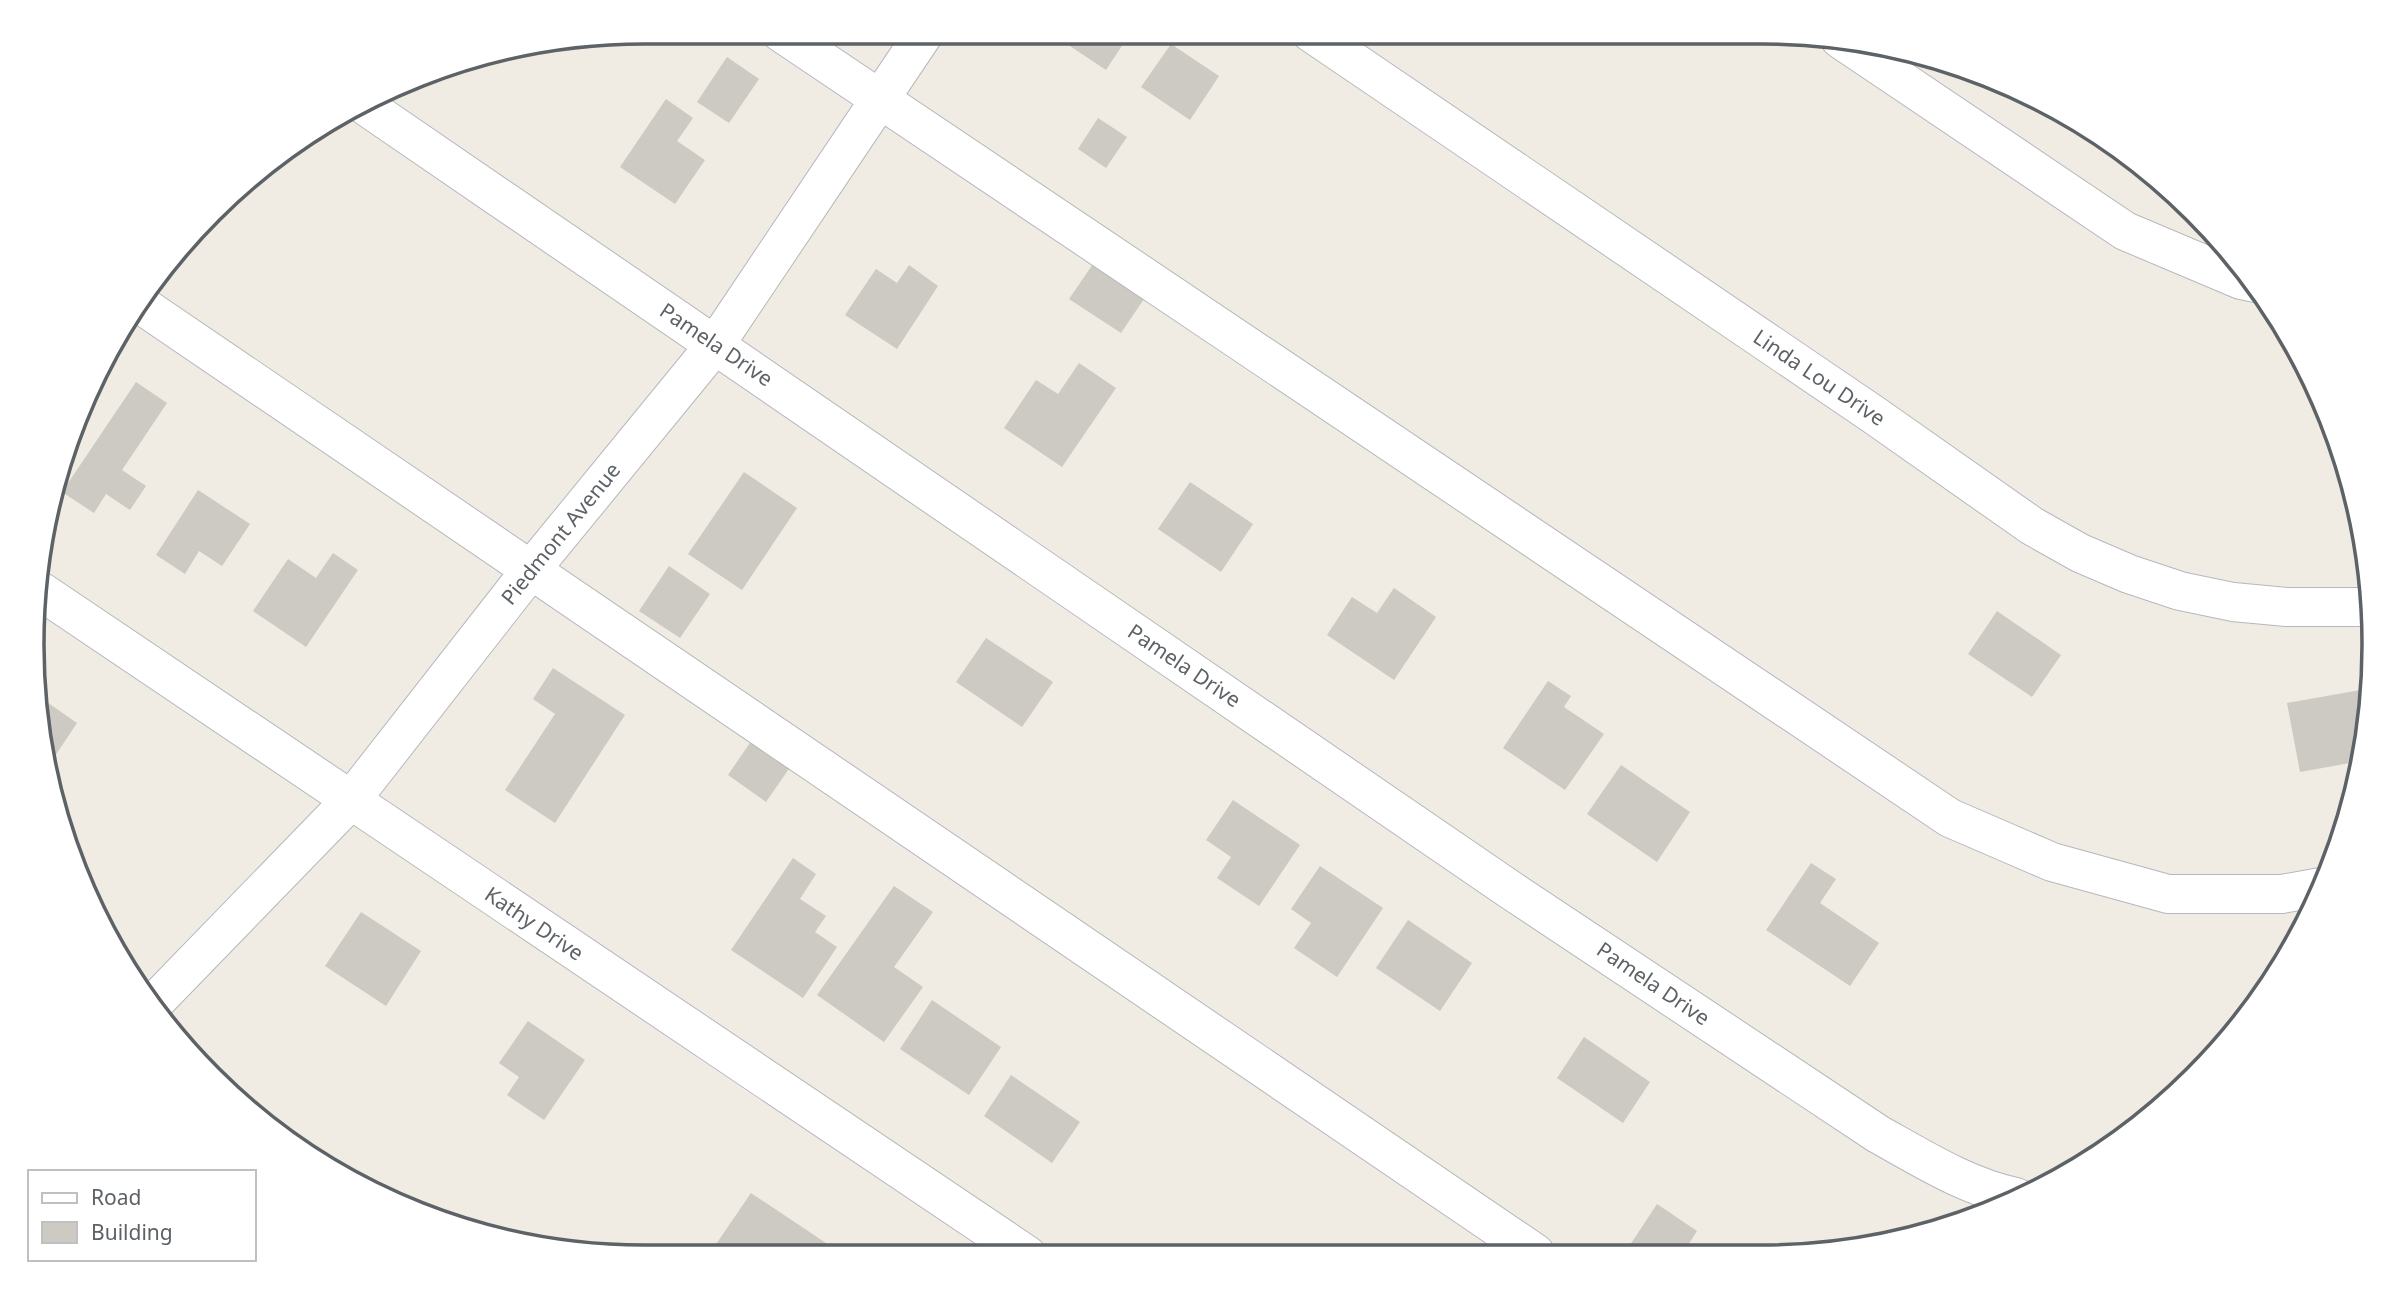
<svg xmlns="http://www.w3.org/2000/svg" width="2406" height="1289" viewBox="0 0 2406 1289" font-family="'Noto Sans',sans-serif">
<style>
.building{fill:#cdc9c3}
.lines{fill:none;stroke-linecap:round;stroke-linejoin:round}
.minor-casing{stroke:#b5b8bc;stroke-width:40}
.minor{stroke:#fff;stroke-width:38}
.labels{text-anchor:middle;stroke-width:7;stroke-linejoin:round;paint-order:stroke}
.street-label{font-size:21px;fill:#5c6266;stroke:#fff}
.rim{fill:none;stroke:#5c6266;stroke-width:3.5}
</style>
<rect width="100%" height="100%" fill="#f0ece4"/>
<g class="building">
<path d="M1049 32H1131L1106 70Z"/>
<path d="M1171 44 1219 76 1190 120 1141 87Z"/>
<path d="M727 57 759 79 729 123 697 102Z"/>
<path d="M666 99 693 118 677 141 705 160 675 204 620 167Z"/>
<path d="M1098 118 1127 137 1106 168 1078 149Z"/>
<path d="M1093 264 1144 299 1121 333 1069 299Z"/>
<path d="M909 265 938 286 897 349 845 315 876 269 897 283Z"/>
<path d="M1079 363 1116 388 1062 467 1004 428 1036 380 1058 394Z"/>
<path d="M136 382 167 403 122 470 146 486 130 510 106 494 94 513 62 492Z"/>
<path d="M744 472 797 508 742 590 688 554Z"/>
<path d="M1190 482 1253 524 1221 572 1158 529Z"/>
<path d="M198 490 250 524 222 566 199 551 185 574 156 555Z"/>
<path d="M333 553 358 570 306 647 253 611 288 559 316 578Z"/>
<path d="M669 566 710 594 680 638 639 611Z"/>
<path d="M1394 588 1436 617 1394 680 1327 635 1352 597 1377 613Z"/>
<path d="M1997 611 2061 655 2032 697 1968 654Z"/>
<path d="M986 638 1053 682 1022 727 956 682Z"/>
<path d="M553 668 625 715 555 823 505 790 555 714 533 699Z"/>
<path d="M1548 681 1571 696 1564 707 1604 734 1565 790 1503 748Z"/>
<path d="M2366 689 2370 711 2369 724 2361 761 2300 772 2287 703Z"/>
<path d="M35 694 77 723 51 762Z"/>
<path d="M754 737 793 763 766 802 728 775Z"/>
<path d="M1621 765 1690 812 1657 862 1587 814Z"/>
<path d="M1233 800 1300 845 1259 906 1217 878 1231 857 1206 840Z"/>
<path d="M793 858 816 874 800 899 826 916 815 932 837 947 803 998 731 950Z"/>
<path d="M1811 863 1836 879 1820 903 1879 943 1850 986 1766 930Z"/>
<path d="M1320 866 1383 908 1337 977 1294 948 1311 923 1291 909Z"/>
<path d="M894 886 933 912 894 967 923 987 884 1042 817 995Z"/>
<path d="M361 912 421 951 386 1006 325 966Z"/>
<path d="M1408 920 1472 963 1440 1011 1376 968Z"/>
<path d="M932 1000 1001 1047 969 1095 900 1049Z"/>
<path d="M528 1021 585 1060 544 1120 507 1095 519 1077 499 1063Z"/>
<path d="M1584 1037 1650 1082 1623 1123 1557 1078Z"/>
<path d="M1011 1075 1080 1122 1052 1163 984 1116Z"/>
<path d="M751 1193 826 1243 817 1256H708Z"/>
<path d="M1657 1204 1697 1231 1683 1253H1636L1628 1248Z"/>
<path d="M1281 1244 1297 1254H1274Z"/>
</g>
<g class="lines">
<g class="minor-casing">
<g id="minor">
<path d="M780 32 1950 818 2052 862 2168 894H2282L2321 887"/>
<path d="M1310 32 1874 415 2032 526 2080 553 2129 574 2180 591 2233 602 2287 607H2373"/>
<path d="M1840 39 2125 231 2241 280 2255 283"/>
<path d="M367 107 1512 891 1878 1134C1921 1158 1967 1187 2016 1197"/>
<path d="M137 302 1535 1253"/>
<path d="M42 592 1027 1255"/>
<path d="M155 1002 351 800 530 571 715 345 925 32"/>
</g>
</g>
<use href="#minor" class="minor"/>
</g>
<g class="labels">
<g class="street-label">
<text transform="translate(716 345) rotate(34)" y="7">Pamela Drive</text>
<text transform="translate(1819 378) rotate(34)" y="7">Linda Lou Drive</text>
<text transform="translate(561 534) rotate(-51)" y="7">Piedmont Avenue</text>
<text transform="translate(1184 666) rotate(34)" y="7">Pamela Drive</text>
<text transform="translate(534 924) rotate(34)" y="7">Kathy Drive</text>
<text transform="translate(1653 984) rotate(34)" y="7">Pamela Drive</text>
</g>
</g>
<path d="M0 0H2406V1289H0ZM644 44H1762A600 600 0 0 1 2362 644V645A600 600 0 0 1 1762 1245H644A600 600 0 0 1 44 645V644A600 600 0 0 1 644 44Z" fill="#fff" fill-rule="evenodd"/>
<path class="rim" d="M644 44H1762A600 600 0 0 1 2362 644V645A600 600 0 0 1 1762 1245H644A600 600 0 0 1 44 645V644A600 600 0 0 1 644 44Z"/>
<rect x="28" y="1170" width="228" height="91" fill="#ffffff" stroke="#bec0c2" stroke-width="2"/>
<rect x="42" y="1193" width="35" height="10" fill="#ffffff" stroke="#bec0c2" stroke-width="2"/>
<text x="91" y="1205" font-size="21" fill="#5c6266">Road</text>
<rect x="42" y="1222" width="35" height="21" fill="#cdc9c3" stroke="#bec0c2" stroke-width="2"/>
<text x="91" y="1240" font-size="21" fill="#5c6266">Building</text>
</svg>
